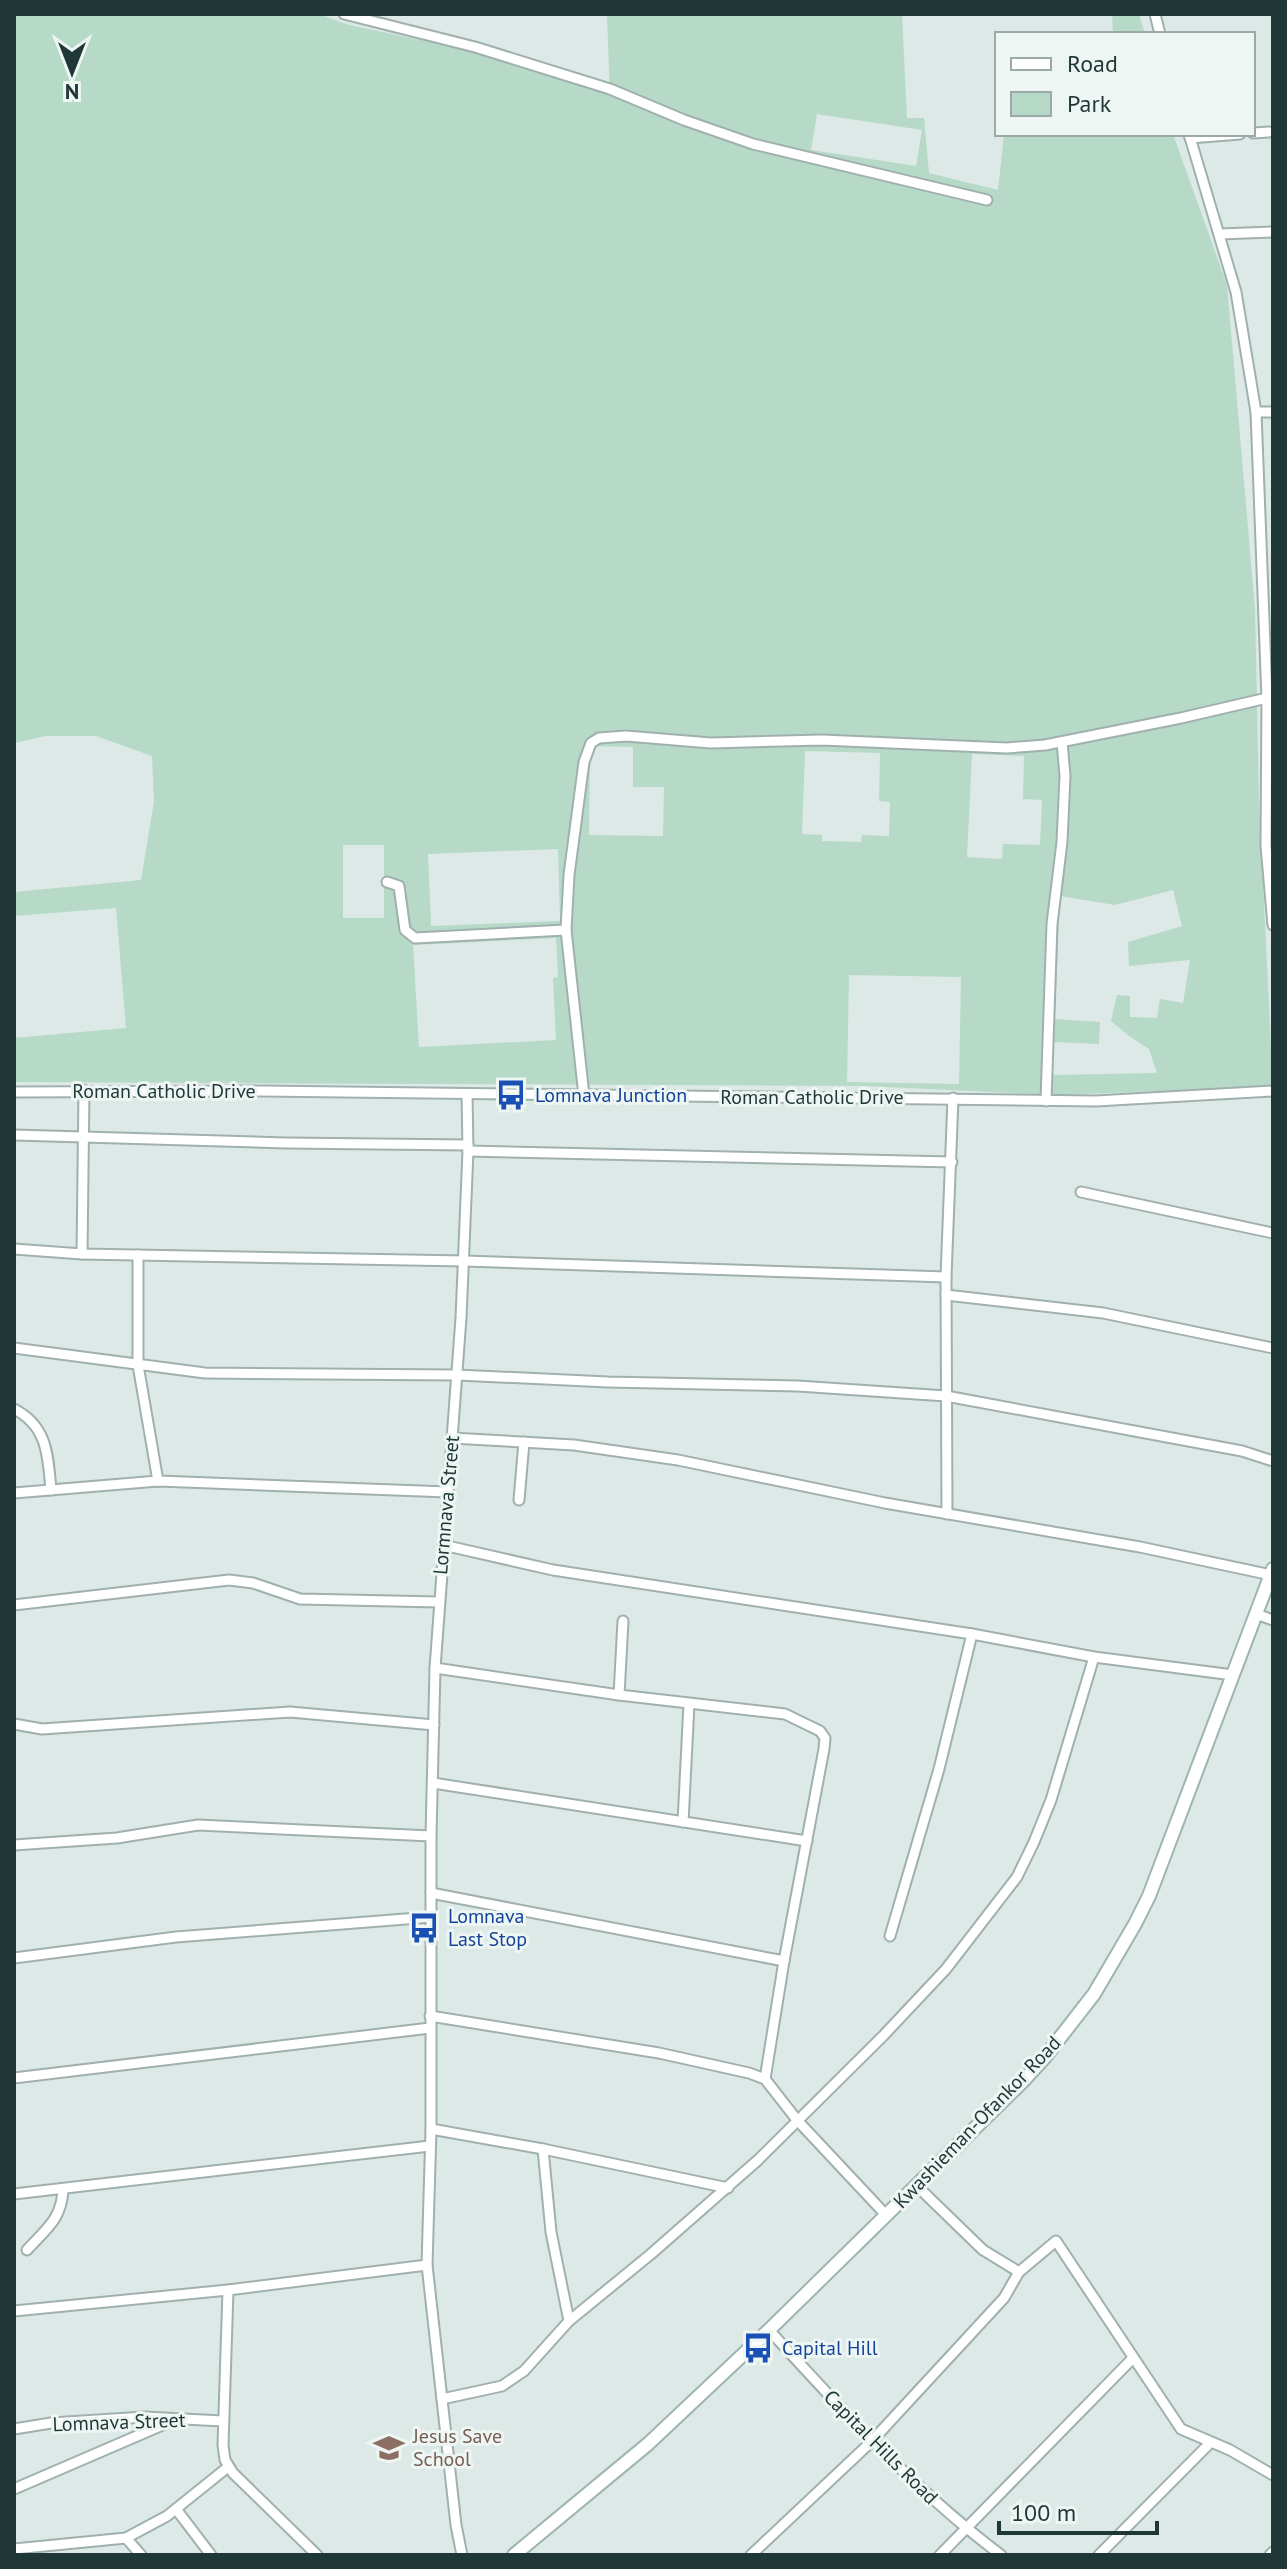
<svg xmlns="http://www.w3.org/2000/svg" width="1287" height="2569" viewBox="0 0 1287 2569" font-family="'PT Sans',sans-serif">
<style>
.green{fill:#b6dac7;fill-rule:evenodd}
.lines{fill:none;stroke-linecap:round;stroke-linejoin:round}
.minor-casing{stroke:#a0b0ae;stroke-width:13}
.secondary-casing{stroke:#9db4b0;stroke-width:16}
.minor{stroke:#fff;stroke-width:9}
.secondary{stroke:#fff;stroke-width:12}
.labels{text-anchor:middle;stroke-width:6;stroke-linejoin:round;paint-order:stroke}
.street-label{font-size:20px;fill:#1f3736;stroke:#edf6f3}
.transit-label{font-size:20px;fill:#164399;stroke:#edf6f3;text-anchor:start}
.education-label{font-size:20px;fill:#785e54;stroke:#edf6f3;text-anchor:start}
</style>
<rect width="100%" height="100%" fill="#dde9e6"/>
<g class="green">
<path d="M14 14H318L349 25 450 46 610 94 607 14H902L907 118H924L929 173 998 190 1004 134H1173L1227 285 1255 609 1259 800 1273 1087 1055 1095 866 1086 14 1082V1038L126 1028 116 908 14 916V892L141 880 154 801 152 756 96 736H46L14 743ZM817 114 922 130 916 166 811 150ZM590 746 633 747V787H664L663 836 589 835ZM805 751 880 753 879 801 890 802 889 836 862 835 861 842 822 841V835L802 834ZM972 754 1024 756 1023 799 1042 800 1040 845 1003 844 1002 859 967 857ZM343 845H384V918H343ZM558 849 560 921 431 926 428 854ZM1173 890 1182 926 1128 942 1129 966 1190 960 1183 1003 1160 999 1157 1018 1130 1017V996L1117 995 1111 1021 1129 1036 1149 1049 1157 1073 1052 1075 1054 1042 1099 1044 1100 1022 1055 1019 1060 896 1115 905ZM556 938 558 977 553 978 556 1040 419 1047 413 945ZM849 975 961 977 959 1084 847 1082Z"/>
<path d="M1112 14H1139L1145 34H1113Z"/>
</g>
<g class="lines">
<g class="minor-casing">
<g id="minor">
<path d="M344 14 475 47 610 89 684 120 753 144 987 200"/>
<path d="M1155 14 1160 34"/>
<path d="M1253 133 1269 132"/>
<path d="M1189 134 1236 292 1256 412 1267 698 1266 846 1273 925"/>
<path d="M1190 138 1240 134"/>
<path d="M1220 234 1273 232"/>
<path d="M1256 412H1273"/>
<path d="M387 882 399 886 405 930 415 938 566 930"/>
<path d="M14 1092 261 1091 1096 1101 1273 1091"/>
<path d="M584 1096 566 930 569 875 584 762 591 743 599 738 626 736 711 743 822 740 1007 748 1045 745 1181 718 1267 698"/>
<path d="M1046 1101 1052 924 1062 842 1065 776 1062 742"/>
<path d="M14 1135 286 1143 468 1145"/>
<path d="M468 1151 952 1162"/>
<path d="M1081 1192 1273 1233"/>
<path d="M14 1249 82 1254 465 1261 946 1277"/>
<path d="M82 1254 84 1090"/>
<path d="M138 1255V1365L158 1481"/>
<path d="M946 1295 1103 1313 1273 1348"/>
<path d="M14 1348 205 1373 457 1375 608 1382 798 1386 946 1396 1242 1451 1273 1461"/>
<path d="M14 1409C48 1426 48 1457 51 1490"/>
<path d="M452 1438 574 1445 678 1460 885 1503 1140 1547 1271 1575"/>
<path d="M14 1493 158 1481 448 1492"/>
<path d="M519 1500 524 1442"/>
<path d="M947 1514 946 1277 953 1098"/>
<path d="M443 1545 553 1570 972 1634 1094 1657 1233 1675"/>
<path d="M14 1605 229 1580 253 1583 300 1599 438 1602"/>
<path d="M1256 1614 1273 1620"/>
<path d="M435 1668 619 1695 785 1714 820 1731 825 1738 824 1749 784 1961 765 2079"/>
<path d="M619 1695 623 1621"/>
<path d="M14 1724 42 1729 290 1712 434 1725"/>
<path d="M433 1783 807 1841"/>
<path d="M683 1822 689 1704"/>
<path d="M14 1845 117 1838 198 1825 431 1836"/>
<path d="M431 1893 784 1961"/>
<path d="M890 1936 939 1769 972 1634"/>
<path d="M14 1958 176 1937 431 1917"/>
<path d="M430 2016 659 2053 749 2073 765 2079 797 2120 886 2215"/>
<path d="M14 2078 430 2028"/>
<path d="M431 2129 543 2149 728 2188"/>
<path d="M543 2149 551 2232 569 2321"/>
<path d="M917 2186 983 2250 1019 2272"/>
<path d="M14 2194 430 2146"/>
<path d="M27 2250C46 2229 62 2219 63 2189"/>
<path d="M228 2290 223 2445 225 2460 233 2473 317 2555"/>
<path d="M14 2311 228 2290 427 2265"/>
<path d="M769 2330C842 2410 914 2490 1001 2555"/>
<path d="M442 2399 502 2386 524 2371 569 2321 651 2254 758 2160 883 2036 946 1969 1017 1877 1034 1842 1051 1800 1094 1657"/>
<path d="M14 2429 51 2423 144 2417 223 2421"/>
<path d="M14 2489 174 2420"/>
<path d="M176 2509 211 2555"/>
<path d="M126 2538 141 2555"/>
<path d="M14 2549 126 2538 167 2516 228 2467"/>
<path d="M462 2555 456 2525 427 2265 431 2129V1836L435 1668 461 1318 468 1151 467 1094"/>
<path d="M751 2555 871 2442 1004 2298 1019 2272 1056 2241 1181 2429 1230 2450 1273 2475"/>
<path d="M940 2555 1133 2358"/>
<path d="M1099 2555 1211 2442"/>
<path d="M1270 2555 1273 2552"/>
</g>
</g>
<g class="secondary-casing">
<path id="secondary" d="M514 2555 648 2444 769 2330 1023 2081 1045 2057 1094 1994 1135 1924 1149 1896 1273 1569"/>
</g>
<use href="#minor" class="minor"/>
<use href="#secondary" class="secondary"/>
</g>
<defs>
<g id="bus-bare" transform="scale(2.4)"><path d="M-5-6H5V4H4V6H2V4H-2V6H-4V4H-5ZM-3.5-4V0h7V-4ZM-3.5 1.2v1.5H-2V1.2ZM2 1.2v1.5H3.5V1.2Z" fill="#1a4fb4" stroke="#edf6f3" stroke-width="2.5" paint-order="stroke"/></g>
<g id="school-bare" transform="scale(2.4)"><path d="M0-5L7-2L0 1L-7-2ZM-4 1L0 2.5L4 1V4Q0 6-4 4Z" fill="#8d6e63" stroke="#edf6f3" stroke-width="2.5" paint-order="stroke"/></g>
</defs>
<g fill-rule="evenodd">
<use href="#bus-bare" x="511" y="1095"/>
<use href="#bus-bare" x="424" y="1928"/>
<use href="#bus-bare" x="758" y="2348"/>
<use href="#school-bare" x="389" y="2448"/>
</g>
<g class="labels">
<g class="street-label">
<text x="164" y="1098">Roman Catholic Drive</text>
<text x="812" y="1104">Roman Catholic Drive</text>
<text transform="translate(446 1505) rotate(-85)" y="7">Lormnava Street</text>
<text transform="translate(977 2122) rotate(-46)" y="7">Kwashieman-Ofankor Road</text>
<text transform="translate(119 2422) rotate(-2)" y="7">Lomnava Street</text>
<text transform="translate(881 2447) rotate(45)" y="7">Capital Hills Road</text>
</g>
<g class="transit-label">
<text x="535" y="1102">Lomnava Junction</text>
<text x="448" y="1923">Lomnava<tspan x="448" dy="23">Last Stop</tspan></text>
<text x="782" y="2355">Capital Hill</text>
</g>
<g class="education-label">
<text x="413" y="2443">Jesus Save<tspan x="413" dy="23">School</tspan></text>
</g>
</g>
<rect width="1287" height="2569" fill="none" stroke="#1f3736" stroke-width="32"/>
<rect x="995" y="32" width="260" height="104" fill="#edf6f3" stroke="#9baaa7" stroke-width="2"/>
<rect x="1011" y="58" width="40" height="12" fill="#ffffff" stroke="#9baaa7" stroke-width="2"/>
<text x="1067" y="72" font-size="24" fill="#1f3736">Road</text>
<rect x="1011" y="92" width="40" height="24" fill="#b6dac7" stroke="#9baaa7" stroke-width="2"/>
<text x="1067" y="112" font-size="24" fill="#1f3736">Park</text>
<g transform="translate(72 72) rotate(180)" stroke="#edf6f3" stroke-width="6" paint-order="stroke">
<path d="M0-6L14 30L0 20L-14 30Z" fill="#1f3736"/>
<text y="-12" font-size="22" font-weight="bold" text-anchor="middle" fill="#1f3736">N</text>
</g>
<path d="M999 2521v12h158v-12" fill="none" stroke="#1f3736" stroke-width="4"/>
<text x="1011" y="2521" font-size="24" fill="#1f3736" stroke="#edf6f3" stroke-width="6" paint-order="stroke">100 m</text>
</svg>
